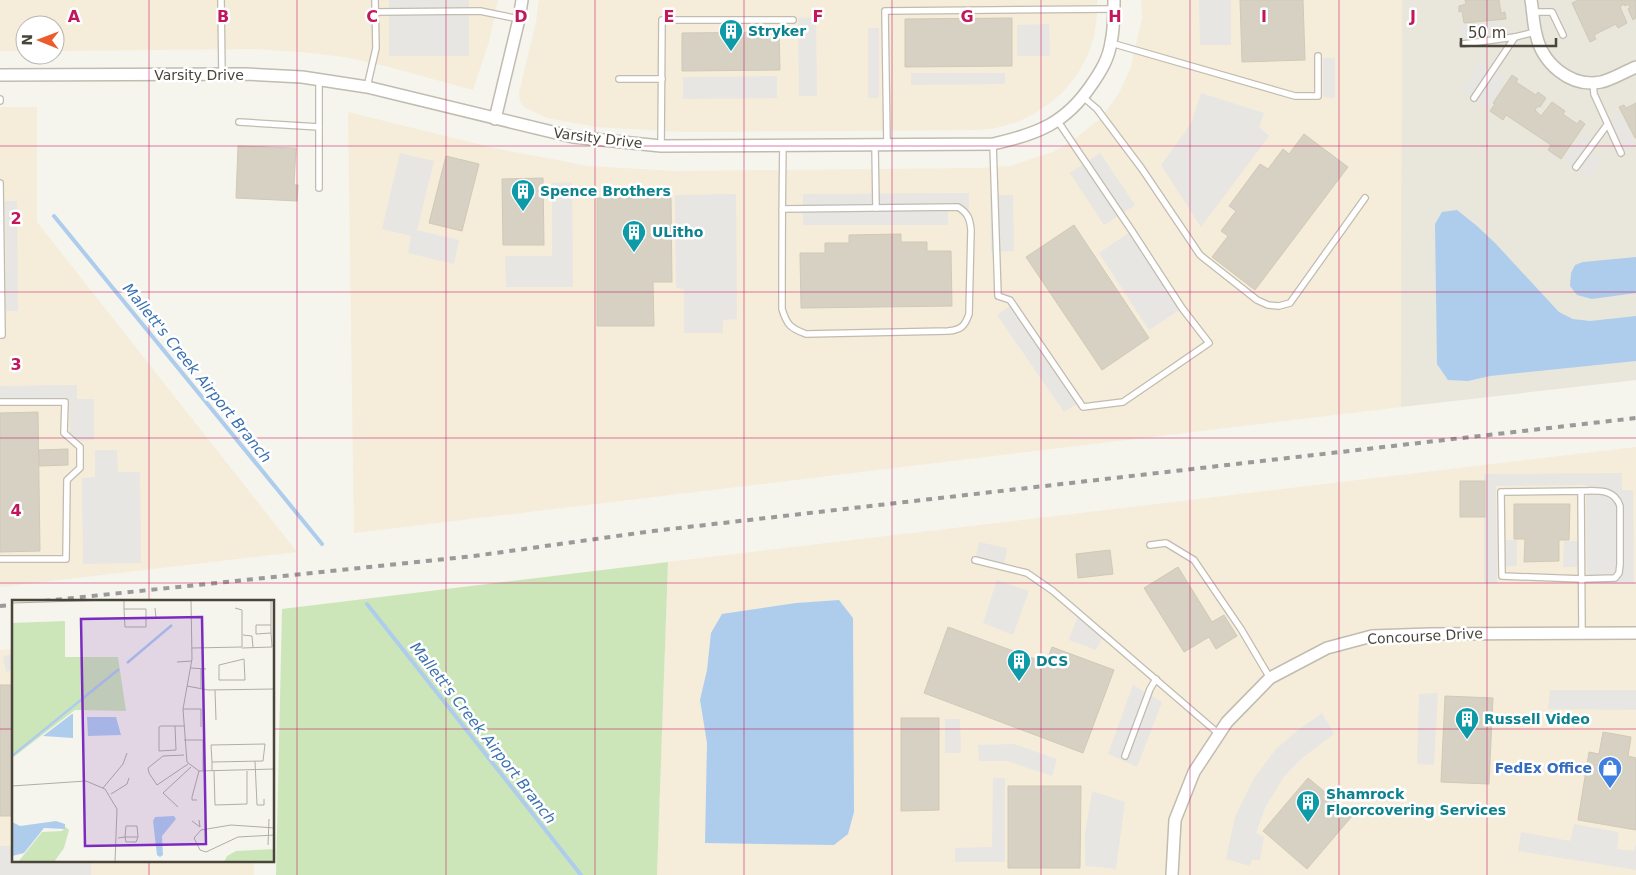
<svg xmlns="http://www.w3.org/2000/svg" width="1636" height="875" viewBox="0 0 1636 875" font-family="'DejaVu Sans',sans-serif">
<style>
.residential{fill:#e9e6db}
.commercial{fill:#f5ecda}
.green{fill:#cde6b9}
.parking{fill:#e8e6e3}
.water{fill:#aecded}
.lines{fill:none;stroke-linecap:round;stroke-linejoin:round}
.stream{stroke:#aecded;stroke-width:4}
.building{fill:#d6d1c3;stroke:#d1c9b6}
.lane-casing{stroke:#c1bcaf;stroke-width:8}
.street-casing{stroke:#c1bcaf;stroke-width:14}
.lane{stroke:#fff;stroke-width:5.5}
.street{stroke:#fff;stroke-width:11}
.rail{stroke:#9a9a9a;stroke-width:4;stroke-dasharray:6 6;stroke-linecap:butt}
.grid{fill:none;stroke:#c2185b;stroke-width:1;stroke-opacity:0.55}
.labels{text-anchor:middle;stroke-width:5;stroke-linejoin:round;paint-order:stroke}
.culture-label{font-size:14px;font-weight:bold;fill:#0d838f;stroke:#fff;text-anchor:start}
.street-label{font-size:14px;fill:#4a453a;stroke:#fff}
.shop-label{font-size:14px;font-weight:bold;fill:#366cbe;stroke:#fff;text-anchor:end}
.water-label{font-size:15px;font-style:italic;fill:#3971b0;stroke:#fff}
.inset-river{fill:none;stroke:#aecded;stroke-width:2.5}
.inset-road{fill:none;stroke:#b1aea5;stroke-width:1}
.view{fill:#7b2cbf;fill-opacity:0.15;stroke:#7b2cbf;stroke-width:2.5}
.inset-edge{fill:none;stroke:#4a453a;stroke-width:2.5}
.grid-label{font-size:16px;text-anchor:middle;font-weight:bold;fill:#c2185b;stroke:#fff;stroke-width:5;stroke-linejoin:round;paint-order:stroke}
</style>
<rect width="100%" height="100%" fill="#f5f4ed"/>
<path class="residential" d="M1400 0H1636V380L1401 407Z"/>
<g class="commercial">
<path d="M0 0H498L489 42 473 90 389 67 345 57 301 52 252 49 55 51V25H25V51H0Z"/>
<path d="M539 0H1097V14L1094 37 1087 57 1078 73 1065 90 1050 103 1034 114 1017 122 996 128 978 130 684 132 596 127 547 118 524 107 520 101 519 93 536 22Z"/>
<path d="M1141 0H1402L1401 407 354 533 348 112 494 148 588 166 674 171 981 168 1010 166 1053 152 1071 142 1102 117 1119 93 1131 67 1142 18Z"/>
<path d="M0 107H37V222L297 552 0 587Z"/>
<path d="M1636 447V875H657L668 562Z"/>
<path d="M14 649V861H254V875H0V650Z"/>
</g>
<path class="green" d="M668 562 657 875H276L282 609Z"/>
<g class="parking">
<rect x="389" y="0" width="80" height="56"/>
<path d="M1199 0H1231V45H1200Z"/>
<path d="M816 17 817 96H799L798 18Z"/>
<path d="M1499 21 1501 38 1463 44 1460 26Z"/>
<path d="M1049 24 1050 56H1017V25Z"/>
<rect x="868" y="28" width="11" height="70"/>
<path d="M1323 58H1335V98L1323 97Z"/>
<path d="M1479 63 1507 79 1488 108 1461 90Z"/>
<path d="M911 73H1005V84L911 85Z"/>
<path d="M777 76V98L683 99V77Z"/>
<path d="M1201 93 1264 113 1259 127 1269 136 1201 227 1161 165 1191 124Z"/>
<path d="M1622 114 1636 146 1621 153 1606 122Z"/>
<path d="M1583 133 1595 141 1589 150 1602 160 1590 177 1564 159Z"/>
<path d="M400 153 434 161 417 230 459 240 454 264 408 253 411 236 382 229Z"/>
<path d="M1100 153 1135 205 1104 225 1070 173Z"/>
<path d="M572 182 573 287H506L505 256H552V183Z"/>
<path d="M969 193V209H948V225H803V194Z"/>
<path d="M736 194 737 319 723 320V333H684V289L676 288 675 195Z"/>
<path d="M990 195H1013L1014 251 991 252Z"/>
<path d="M5 201H17L18 311H6Z"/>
<path d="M1132 231 1182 308 1149 330 1099 253Z"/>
<path d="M1013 304 1080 402 1064 412 997 315Z"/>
<path d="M77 385V399H94V440L70 441 69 401H0V386Z"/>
<path d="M95 450H117L118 472H140L141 563 83 564 82 478 95 477Z"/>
<path d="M1622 473V490H1633L1634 584H1587L1586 485 1496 486 1497 583H1484V474Z"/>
<path d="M1502 540H1517V566L1501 567Z"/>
<path d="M1564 541H1581V567H1563Z"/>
<path d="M979 542 1007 548 1004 566 975 560Z"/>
<path d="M997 580 1029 591 1013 635 983 623Z"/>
<path d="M1079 613 1104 635 1096 650 1069 640Z"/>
<path d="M14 653V670L6 672 3 657Z"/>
<path d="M1133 685 1162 702 1137 767 1108 754Z"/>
<path d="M1550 690H1636V710L1548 709Z"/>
<path d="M1438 693 1434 765 1417 764 1419 694Z"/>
<path d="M1322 713 1334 734 1301 759 1283 778 1265 808 1256 833 1264 837 1260 860H1252L1250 866 1226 859 1235 817 1254 778 1276 749 1298 730Z"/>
<path d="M945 719H960L961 753H945Z"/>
<path d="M1014 744 1057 759 1052 776 1007 761H979L978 745Z"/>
<path d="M993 778H1005V862H955V848L992 847Z"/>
<path d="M1092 791 1125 802 1116 869 1085 866V834Z"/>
<path d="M1574 824 1619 832 1617 849 1634 851 1636 843V870L1518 851 1521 832 1570 841Z"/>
<path d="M0 846H14V861H91V875H0Z"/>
</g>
<g class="water">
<path d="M1457 210 1477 226 1496 244 1559 312 1573 319 1590 321 1636 316V361L1490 376 1468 381 1448 380 1437 364 1435 224 1442 212Z"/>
<path d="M1636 257V293L1592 299 1577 295 1570 286 1571 273 1575 265 1583 262Z"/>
<path d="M839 600 853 618 854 812 848 834 834 845 705 843 707 743 700 700 707 670 711 633 722 614 796 603Z"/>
</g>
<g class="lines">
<g class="stream">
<path d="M54 216 322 544"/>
<path d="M367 604 581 875"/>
</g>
</g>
<g class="building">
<path d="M1240 0H1303L1305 60 1242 62Z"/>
<path d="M1465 0H1499L1501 13 1505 12 1506 19 1464 23 1462 11 1459 12V6L1466 4Z"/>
<path d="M1578 0H1636V18L1633 20 1628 9 1630 8 1628 4 1625 6 1624 4 1620 7 1627 23 1618 28 1616 24 1594 35 1596 39 1590 42 1572 3Z"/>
<path d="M1012 18V66L905 67V19Z"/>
<path d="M779 32 780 70 682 71V33Z"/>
<path d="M1512 75 1518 79 1516 82 1536 95 1538 92 1546 98 1540 107 1538 106 1535 110 1541 116 1552 102 1565 111 1563 114 1577 124 1580 120 1585 124 1561 159 1548 150 1551 145 1506 115 1503 120 1490 111 1495 104 1493 103Z"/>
<path d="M1636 103V138H1635L1619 107 1624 105 1626 108Z"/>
<path d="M1304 134 1348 167 1255 290 1212 257 1228 236 1221 231 1236 211 1229 206 1260 164 1268 169 1283 149 1289 154Z"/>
<path d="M238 146 296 148 294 185H298L297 201 236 198Z"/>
<path d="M446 156 479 164 462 231 429 223Z"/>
<path d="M543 178 544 245H503L502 179Z"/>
<path d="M597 198H671L672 282H653L654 326H597Z"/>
<path d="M1074 225 1149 338 1102 370 1026 257Z"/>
<path d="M901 234V242H927V251H951L952 306 801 308 800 253H825V243H849V235Z"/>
<path d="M38 412 40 551 0 552V413Z"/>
<path d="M68 449V465L39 466V450Z"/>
<rect x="1460" y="481" width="25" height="36"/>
<path d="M1514 504H1570L1569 540H1559V561L1524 562 1525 539H1514Z"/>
<path d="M1110 550 1113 574 1078 578 1076 554Z"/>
<path d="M1178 567 1212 622 1224 615 1237 636 1216 649 1209 637 1184 652 1144 588Z"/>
<path d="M948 627 1046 663 1052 647 1114 670 1083 753 924 693Z"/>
<rect x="0" y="685" width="14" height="131"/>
<path d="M1445 696 1493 698 1489 784 1441 782Z"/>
<path d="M901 718H939V810L901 811Z"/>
<path d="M1603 732 1631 737 1628 756 1636 758V830L1578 820 1589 752 1599 754Z"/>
<path d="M1308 778 1353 815 1307 869 1263 831Z"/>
<path d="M1008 786H1081L1080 868H1008Z"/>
</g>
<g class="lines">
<g class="lane-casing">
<g id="lane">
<path d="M221 0 222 75"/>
<path d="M376 12 480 11 519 19"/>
<path d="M1533 12H1552L1563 35"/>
<path d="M1515 37 1535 32"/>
<path d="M1111 43 1295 96H1318V56"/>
<path d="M1463 44 1515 37 1474 98"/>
<path d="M619 79H662"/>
<path d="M319 80V188"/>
<path d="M1593 82 1594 94 1621 153"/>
<path d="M367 87 376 48 375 0"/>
<path d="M1083 97 1097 109 1142 169 1200 255 1257 300 1268 305 1279 306 1290 303 1365 198"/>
<path d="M0 99V101"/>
<path d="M239 122 319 127"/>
<path d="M887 144 885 11 1114 9"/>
<path d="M993 144 998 296 1010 300 1083 407 1123 402 1209 343 1182 308 1132 231 1057 120"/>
<path d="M875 145 876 208"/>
<path d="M661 146 662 20H793"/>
<path d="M1576 167 1607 125"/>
<path d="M0 183 2 335H0"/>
<path d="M782 209 958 207C968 213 970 219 971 230L969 314C965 326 961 330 948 331L806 334C790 328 787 325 782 309 782 255 782 200 783 145"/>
<path d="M0 402H65L64 433 80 447V468L67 480 66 559H0"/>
<path d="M1581 491C1597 491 1614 488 1620 506V564L1619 573 1615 578 1582 579 1502 576 1501 492 1581 491C1581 538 1582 586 1582 633"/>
<path d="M1150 545 1166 543 1194 560 1241 629 1270 678"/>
<path d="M975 560 1027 573 1053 591 1219 734"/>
<path d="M1125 756 1150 689 1156 679"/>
</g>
</g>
<g class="street-casing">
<g id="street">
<path d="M1531 0C1533 11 1533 23 1536 34 1542 63 1570 88 1601 82 1613 79 1624 72 1636 67"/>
<path d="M0 75 245 74 302 77 367 87 573 137 661 146 993 144C1038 134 1066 123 1092 84 1101 71 1109 58 1111 42 1114 29 1114 14 1114 0"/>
<path d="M495 119 519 19 522 0"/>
<path d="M1172 875 1175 820 1194 772 1227 722 1270 678 1327 648 1372 636 1430 634 1636 633"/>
</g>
</g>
<use href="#lane" class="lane"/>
<use href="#street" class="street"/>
<g class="rail">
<path d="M44 601 474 556 653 531 1636 418"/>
<path d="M0 606 14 605"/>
</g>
</g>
<path class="grid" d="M149 0V601M297 0V875M446 0V875M595 0V875M744 0V875M892 0V875M1041 0V875M1190 0V875M1339 0V875M1487 0V875M0 146H1636M0 292H1636M0 438H1636M0 583H1636M0 729H14M274 729H1636M149 861V875"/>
<defs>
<g id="building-pin" transform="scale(1.25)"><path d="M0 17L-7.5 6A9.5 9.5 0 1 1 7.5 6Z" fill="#0f9aa8" stroke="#fff"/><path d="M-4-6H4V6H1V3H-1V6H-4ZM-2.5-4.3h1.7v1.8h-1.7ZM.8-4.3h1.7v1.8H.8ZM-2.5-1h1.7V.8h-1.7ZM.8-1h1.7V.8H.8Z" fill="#fff"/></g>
<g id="shop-pin" transform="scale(1.25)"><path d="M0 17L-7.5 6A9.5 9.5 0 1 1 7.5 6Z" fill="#3f7fe0" stroke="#fff"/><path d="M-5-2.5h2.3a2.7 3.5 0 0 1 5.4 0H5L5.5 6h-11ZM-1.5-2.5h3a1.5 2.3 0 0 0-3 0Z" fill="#fff"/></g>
</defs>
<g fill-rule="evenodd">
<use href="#building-pin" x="731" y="31"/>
<use href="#building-pin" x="523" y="191"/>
<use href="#building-pin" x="634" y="232"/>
<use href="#building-pin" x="1019" y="661"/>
<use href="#building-pin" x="1467" y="719"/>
<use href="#shop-pin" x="1610" y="768"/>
<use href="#building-pin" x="1308" y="802"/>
</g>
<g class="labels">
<g class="culture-label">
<text x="748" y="36">Stryker</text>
<text x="540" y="196">Spence Brothers</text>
<text x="652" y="237">ULitho</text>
<text x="1036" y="666">DCS</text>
<text x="1484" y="724">Russell Video</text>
<text x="1326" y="799">Shamrock<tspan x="1326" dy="16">Floorcovering Services</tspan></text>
</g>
<g class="street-label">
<text x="199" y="80">Varsity Drive</text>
<text transform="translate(598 138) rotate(7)" y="5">Varsity Drive</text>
<text transform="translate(1425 636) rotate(-3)" y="5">Concourse Drive</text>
</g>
<g class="shop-label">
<text x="1592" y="773">FedEx Office</text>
</g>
<g class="water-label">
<text transform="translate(197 373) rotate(51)" y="5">Mallett's Creek Airport Branch</text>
<text transform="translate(483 733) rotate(52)" y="5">Mallett's Creek Airport Branch</text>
</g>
</g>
<g transform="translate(12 600)">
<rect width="262" height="262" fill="#f5f4ed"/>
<path d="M53 21V57H106L114 111 63 110 0 158V23ZM54 227 57 230 52 248 42 262H6L30 232 50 231ZM262 249V262H212L215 256 224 251Z" fill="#cde6b9"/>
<path d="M61 114V138L31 136 60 114ZM75 117H104L109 135 76 136ZM143 217 162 216 164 219 150 236 151 255 148 257 145 255 141 221ZM44 221 53 224V229L32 228 12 253 0 256V222L8 226Z" fill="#aecded"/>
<path class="inset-river" d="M115 63 160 25M0 156 107 69"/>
<path class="inset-road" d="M112 0V9L113 27H134V9H112M179 0 180 59 171 109 175 162 187 171 263 169M259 0V33L244 34V25H259M0 3 100 0M143 8 144 18 179 17M231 35 240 36 241 48M180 48 230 47V10L223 8M230 48 260 47 259 33M232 59 233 80H207V65ZM165 62 180 61M179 68 194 69M175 86 196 90 263 89M189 89V69M203 90 204 120M171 109H189V127M163 126 164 150 147 151V127L149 126H172M172 140H191V171M172 155 151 156 136 168 137 173 145 185 176 164M243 161 245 205H252V199M200 162 251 161 253 144 199 145 200 162V171M202 171 203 205 235 204V171M0 186 74 181 93 189 105 209 103 262M91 188 111 164 115 153M99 194 115 184 117 178M185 200H180V197L187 171M166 207 151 193 179 167M180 221 188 227 187 220M263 228 219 225 189 230 182 238 188 250 194 252 226 237 263 235M106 238 113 237H126L125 226H114L113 237 114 242H124L126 237M256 245 257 219"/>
<path class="view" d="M190 17 194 244 73 246 69 19Z"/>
<rect width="262" height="262" class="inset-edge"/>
</g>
<g class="grid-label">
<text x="74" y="22">A</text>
<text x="223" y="22">B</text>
<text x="372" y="22">C</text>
<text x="521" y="22">D</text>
<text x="669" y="22">E</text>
<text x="818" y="22">F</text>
<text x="967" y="22">G</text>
<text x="1115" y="22">H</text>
<text x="1264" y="22">I</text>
<text x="1413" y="22">J</text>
<text x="16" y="224">2</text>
<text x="16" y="370">3</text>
<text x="16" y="516">4</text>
</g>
<g transform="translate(40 40) rotate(271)"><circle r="24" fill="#ffffff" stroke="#b7b5b0"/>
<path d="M0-4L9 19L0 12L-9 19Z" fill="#ec5d2d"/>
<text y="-8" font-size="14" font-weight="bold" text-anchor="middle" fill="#4a453a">N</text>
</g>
<path d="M1461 38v8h95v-8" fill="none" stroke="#4a453a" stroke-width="2.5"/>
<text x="1468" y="38" font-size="15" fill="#4a453a" stroke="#ffffff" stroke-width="4" paint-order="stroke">50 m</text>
</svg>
